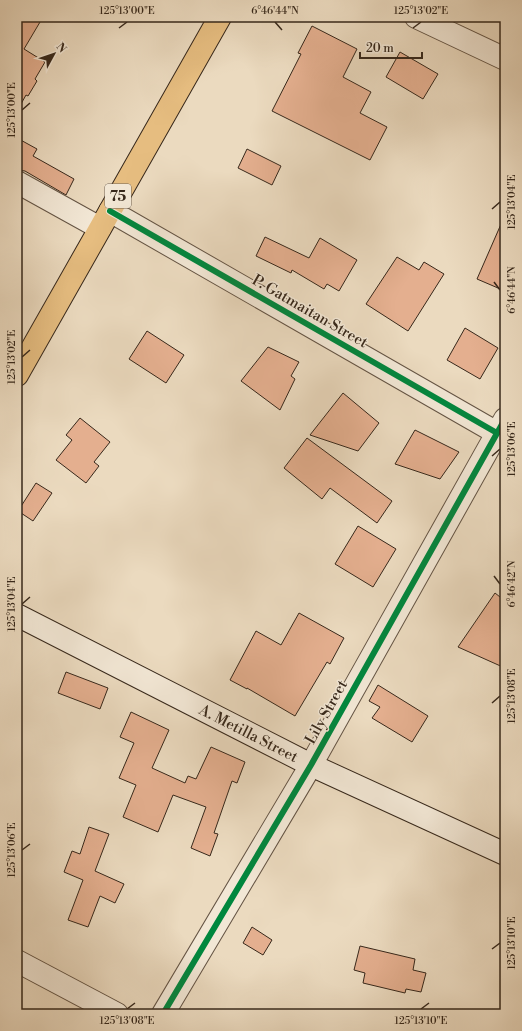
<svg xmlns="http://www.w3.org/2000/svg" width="522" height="1031" viewBox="0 0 522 1031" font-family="'Libre Bodoni',serif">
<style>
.building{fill:#e4af8f;stroke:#37281b}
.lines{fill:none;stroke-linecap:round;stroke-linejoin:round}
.street-casing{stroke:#645444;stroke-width:24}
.secondary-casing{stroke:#37281b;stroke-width:24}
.highway-casing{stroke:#37281b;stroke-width:24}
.street{stroke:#f2e7d5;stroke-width:22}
.secondary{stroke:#f2e7d5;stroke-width:22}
.highway{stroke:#e6bd80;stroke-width:22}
.cycleway-casing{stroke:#f2e7d5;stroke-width:8}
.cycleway{stroke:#00873e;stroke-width:6}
.ticks{fill:none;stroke:#37281b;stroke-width:1.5}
.labels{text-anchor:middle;stroke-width:3;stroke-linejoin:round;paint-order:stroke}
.shield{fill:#f2e7d5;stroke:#6f6153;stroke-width:1}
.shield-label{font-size:14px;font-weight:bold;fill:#37281b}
.street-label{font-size:15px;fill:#37281b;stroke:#f2e7d5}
.neatline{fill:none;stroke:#37281b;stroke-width:1.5}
.ticks-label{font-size:10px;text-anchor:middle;fill:#37281b}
</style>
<rect width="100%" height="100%" fill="#ebdabf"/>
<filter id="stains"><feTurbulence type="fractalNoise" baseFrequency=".005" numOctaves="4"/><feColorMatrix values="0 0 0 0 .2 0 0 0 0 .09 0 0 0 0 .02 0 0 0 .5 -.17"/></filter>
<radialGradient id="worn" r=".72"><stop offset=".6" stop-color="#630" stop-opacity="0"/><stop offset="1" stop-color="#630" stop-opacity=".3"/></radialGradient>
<g class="building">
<path d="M17 17H43L24 49 45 62 35 79 37 81 28 96 26 95 17 111Z"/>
<path d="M312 26 357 49 343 77 371 92 360 113 387 127 370 160 272 111 301 54 298 53Z"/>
<path d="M400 52 438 74 423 99 386 77Z"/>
<path d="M17 138 37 149 33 156 74 179 66 195 25 171 17 170Z"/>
<path d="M247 149 281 166 272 185 238 168Z"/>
<path d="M505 215V291L477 279Z"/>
<path d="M265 237 309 258 320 238 357 260 339 291 327 284 324 289 292 270 291 273 256 256Z"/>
<path d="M397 257 419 270 424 262 444 274 408 331 366 304Z"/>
<path d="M465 328 498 348 480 379 447 360Z"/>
<path d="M147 331 184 355 166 383 129 359Z"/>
<path d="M268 347 299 362 291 376 295 379 280 410 241 381Z"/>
<path d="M343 393 379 423 358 451 310 435Z"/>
<path d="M80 418 110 442 94 462 99 466 86 483 56 460 72 440 66 435Z"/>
<path d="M415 430 459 452 440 479 395 464Z"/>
<path d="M307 438 392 501 377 523 330 488 322 499 284 468Z"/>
<path d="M36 483 52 493 33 521 18 511Z"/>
<path d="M358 526 396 549 373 587 335 564Z"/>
<path d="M495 593 505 601V668L458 647Z"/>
<path d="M299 613 344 638 330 664 327 662 295 716 247 688V689L230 680 256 631 281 645Z"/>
<path d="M66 672 108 688 100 709 58 693Z"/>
<path d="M378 685 428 716 412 742 372 718 380 707 369 701Z"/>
<path d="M131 712 169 730 152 768 185 783 188 776 196 779 211 747 245 762 237 783 232 781 214 833 218 834 210 856 191 848 206 807 173 795 158 832 123 817 136 785 119 778 134 743 120 737Z"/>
<path d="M89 827 109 834 95 871 124 884 115 903 100 896 88 927 68 920 83 880 64 872 72 851 80 854Z"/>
<path d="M252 927 272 940 263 955 243 943Z"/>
<path d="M360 946 415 959 413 970 426 973 421 992 406 989 405 993 363 983 365 973 354 970Z"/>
</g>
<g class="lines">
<g class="street-casing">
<g id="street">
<path d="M416 17 505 59"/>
<path d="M17 182 100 228"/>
<path d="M110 211 497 433"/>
<path d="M17 961 117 1014"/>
<path d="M163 1014 311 765 505 419"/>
</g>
</g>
<g class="secondary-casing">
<g id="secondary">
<path id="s1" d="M17 615 311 765 505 854"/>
</g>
</g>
<g class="highway-casing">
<path id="highway" d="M17 375 220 17"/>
</g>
<use href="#street" class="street"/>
<use href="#secondary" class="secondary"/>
<use href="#highway" class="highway"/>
<g class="cycleway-casing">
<g id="cycleway">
<path d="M110 211 497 433"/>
<path d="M163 1014 311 765 505 419"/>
</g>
</g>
<use href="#cycleway" class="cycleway"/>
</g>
<path class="ticks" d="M275 22 282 30M119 28 127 22M413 28 421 22M22 110 30 103M492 209 500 202M494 282 500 290M22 357 30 350M492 456 500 449M494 576 500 584M22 604 30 597M492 703 500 696M22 850 30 844M492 949 500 943M127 1009 135 1003M421 1009 429 1003"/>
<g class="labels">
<rect class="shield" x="105" y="184" width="26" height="24" rx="3"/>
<g class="shield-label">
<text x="118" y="201">75</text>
</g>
<g class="street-label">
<text transform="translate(310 311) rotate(30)" y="5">P. Gatmaitan Street</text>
<text transform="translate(326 712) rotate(-61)" y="5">Lily Street</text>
<text dy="5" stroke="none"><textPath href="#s1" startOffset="260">A. Metilla Street</textPath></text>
</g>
</g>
<rect width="522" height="1031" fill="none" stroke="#ebdabf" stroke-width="44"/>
<g transform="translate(54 54) rotate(50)" stroke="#f2e7d5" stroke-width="3" paint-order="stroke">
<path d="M0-3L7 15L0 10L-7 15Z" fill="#37281b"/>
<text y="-6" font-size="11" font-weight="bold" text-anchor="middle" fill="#37281b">N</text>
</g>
<path d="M360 52v6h62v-6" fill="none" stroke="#37281b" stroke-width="2"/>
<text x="366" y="52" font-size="12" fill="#37281b" stroke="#f2e7d5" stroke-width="3" paint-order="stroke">20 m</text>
<rect x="22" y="22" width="478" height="987" class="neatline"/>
<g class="ticks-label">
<text x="127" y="14">125°13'00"E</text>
<text x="275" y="14">6°46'44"N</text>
<text x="421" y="14">125°13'02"E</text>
<text transform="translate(11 110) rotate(-90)" y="4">125°13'00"E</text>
<text transform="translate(511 202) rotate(-90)" y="4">125°13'04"E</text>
<text transform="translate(511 290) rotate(-90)" y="4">6°46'44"N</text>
<text transform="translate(11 357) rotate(-90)" y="4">125°13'02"E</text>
<text transform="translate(511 449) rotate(-90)" y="4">125°13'06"E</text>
<text transform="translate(511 584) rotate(-90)" y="4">6°46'42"N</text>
<text transform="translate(11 604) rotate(-90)" y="4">125°13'04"E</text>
<text transform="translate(511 696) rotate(-90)" y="4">125°13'08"E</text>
<text transform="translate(11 850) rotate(-90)" y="4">125°13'06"E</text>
<text transform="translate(511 943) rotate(-90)" y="4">125°13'10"E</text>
<text x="127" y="1024">125°13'08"E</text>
<text x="421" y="1024">125°13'10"E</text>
</g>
<rect width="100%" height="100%" filter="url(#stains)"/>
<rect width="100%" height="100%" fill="url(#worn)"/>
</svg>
